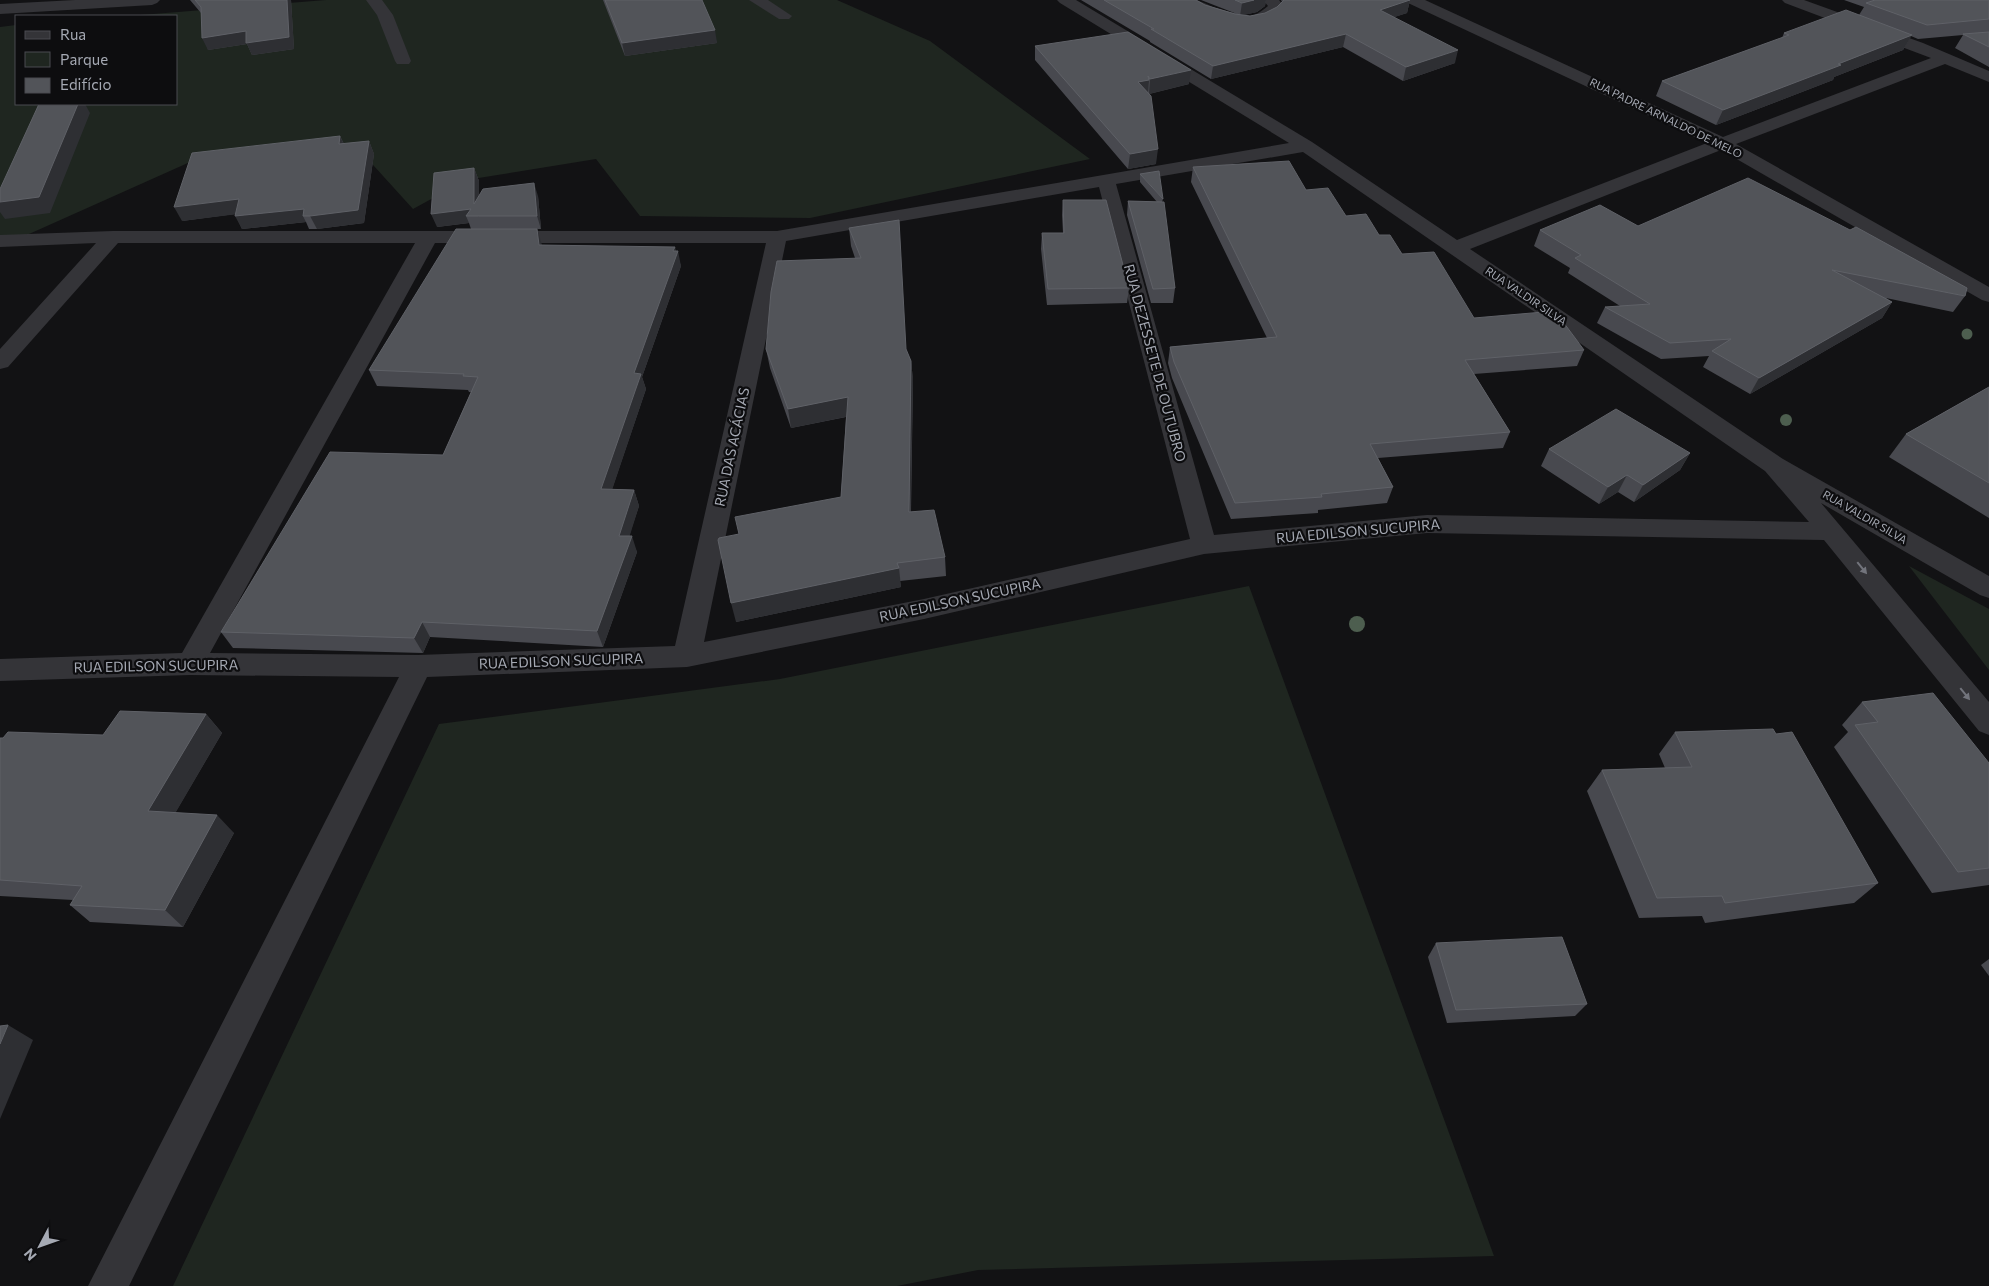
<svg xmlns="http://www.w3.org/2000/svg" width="1989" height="1286" viewBox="0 0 1989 1286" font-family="Commissioner,sans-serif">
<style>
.green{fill:#1f2620}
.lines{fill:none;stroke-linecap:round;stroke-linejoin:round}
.minor{fill:#343438;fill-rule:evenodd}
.tree{fill:#4d5e4f}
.wall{fill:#48494f}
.shaded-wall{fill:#2e2f33}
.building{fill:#525459;stroke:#5f6167}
.oneway{fill:#72747c}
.labels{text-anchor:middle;stroke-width:4.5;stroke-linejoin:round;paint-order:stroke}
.far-street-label{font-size:11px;fill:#a5a9b3;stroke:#0d0d0f}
.street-label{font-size:14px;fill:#a5a9b3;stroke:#0d0d0f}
</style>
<rect width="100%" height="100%" fill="#121214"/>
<g class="green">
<path d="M326 0H837L930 41 1090 159 810 218 640 216 596 159 466 180 413 209 364 155 199 158 0 247V27L16 25V104H176V16H128Z"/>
<path d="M1909 566 1989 609V670Z"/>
<path d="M1249 586 1494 1256 978 1270 897 1286H173L439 724 780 679Z"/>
</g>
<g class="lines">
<g class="minor">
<path d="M75 0H160L157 3 152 5 0 14V4Z"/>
<path d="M366 0H382L393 15 411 61 409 64H397L395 61 377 15Z"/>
<path d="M749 0H768L792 16 789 19H779Z"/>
<path d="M1057 0H1076L1312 142 1457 240 1707 143 1408 3 1405 0H1425L1723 137 1931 58 1785 3 1782 0H1804L1923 43 1989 71V82L1945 64 1736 144 1989 287V302L1982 300 1721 150 1470 249 1783 459 1989 576V598L1980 595 1821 503 1989 702V735L1979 731 1824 540 1427 533 1204 554 924 619 687 667 427 677 129 1286H88L399 677 190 675 0 681V659L182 653 415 243H118L8 367 0 369V349L96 243 0 247V235L113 231H777L1289 143 1060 3ZM1303 152 1765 471 1809 522 1427 515 1214 535 1116 184ZM1099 187 1190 539 924 599 704 642 786 241ZM435 243H766L675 646 418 655 210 653Z"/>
<path d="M1176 0C1182 0 1190 0 1196 0 1225 9 1238 31 1268 6L1263 0H1279L1285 7C1259 45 1209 19 1179 3Z"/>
</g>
</g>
<g class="tree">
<circle cx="1967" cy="334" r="5.5"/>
<circle cx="1786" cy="420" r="6"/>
<circle cx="1357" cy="624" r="8"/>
</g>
<g class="wall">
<path d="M190 0H291L294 49 252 55 247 44 208 50 201 13Z"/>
<path d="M603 0H702L717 43 625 56Z"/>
<path d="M1081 0H1196L1205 5 1237 14 1201 0H1266L1265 6 1257 12 1243 15 1250 16 1265 13 1277 7 1282 2 1281 0H1410L1407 13 1394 17 1455 63 1403 81 1343 47 1211 79 1150 42V41Z"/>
<path d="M1844 0H1989V67L1955 48 1963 35 1918 39 1911 36 1903 50 1834 77 1833 80 1716 125 1656 96 1662 81 1782 38 1784 33 1859 15 1864 7Z"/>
<path d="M1035 46 1189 84 1149 94 1156 164 1128 169 1035 60Z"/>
<path d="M340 136 344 144 369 141 374 154 364 223 317 229H309L306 222 242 229 235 214 182 221Z"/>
<path d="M1193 167 1306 190 1346 216 1379 235 1402 254 1474 318 1584 350 1577 366 1474 374 1510 432 1503 448 1378 458 1393 487 1387 503 1318 510V513L1231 519 1172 378 1168 363 1170 347 1267 338 1191 182Z"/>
<path d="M474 168 479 181V196H538L541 229H471L469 223 437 227Z"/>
<path d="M1140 174 1163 199 1162 202 1175 288 1173 303H1151L1127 215 1128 201 1157 202 1140 182Z"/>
<path d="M1063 200 1129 288 1127 303 1047 305 1041 249 1042 233H1063L1062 215Z"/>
<path d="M1638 226 1965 296 1953 312 1886 298 1892 302 1882 318 1750 394 1703 367 1709 356 1661 359 1597 323 1605 307 1620 306 1568 273 1570 268 1534 246 1540 230Z"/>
<path d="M849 228 911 361 913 380 911 512 945 557 946 576 900 581 901 587 736 622 739 534 841 497 846 417 791 428 770 368 766 349 855 258 851 246Z"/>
<path d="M542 245 676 251 681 266 642 377 646 389 612 489 634 490 639 506 629 536 637 552 603 647 430 637 423 653 233 648 221 632 443 455 471 392H469L468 390 377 386 369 370Z"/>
<path d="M1989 387V518L1889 457 1906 434Z"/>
<path d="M1549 449 1690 453 1680 470 1634 502 1618 492 1599 504 1541 466Z"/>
<path d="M1862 702 1989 763V885L1932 893 1834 747 1848 732 1842 725Z"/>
<path d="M206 714 222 733 175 813 234 833 183 927 90 922 70 905 73 900 0 896V738L103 735Z"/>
<path d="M1675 732 1776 734 1878 883 1854 903 1705 923 1702 916 1639 918 1587 791 1602 770 1665 768 1659 754Z"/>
<path d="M1436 943 1587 1004 1575 1016 1447 1023 1428 957Z"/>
<path d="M1989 959V976L1981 965Z"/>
</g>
<g class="shaded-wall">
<path d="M287 0H291L294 49 252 55 247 44 208 50 202 38 246 31Z"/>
<path d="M1254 0H1266L1265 6 1257 12 1240 16 1242 3Z"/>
<path d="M1410 0 1407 13 1377 23 1380 10Z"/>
<path d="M715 30 717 43 625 56 622 43Z"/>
<path d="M1346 34 1343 47 1211 79 1213 66Z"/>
<path d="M1912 35 1903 50 1834 77 1833 80 1716 125 1723 110Z"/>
<path d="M1458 50 1455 63 1403 81 1406 67Z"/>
<path d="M1191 70 1189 84 1149 94 1150 79Z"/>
<path d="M1149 80 1148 94 1138 82Z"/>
<path d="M78 104H85L90 113 50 213 5 219 0 212V202Z"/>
<path d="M340 136 346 149 339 144Z"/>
<path d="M369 141 374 154 364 223 317 229 310 216Z"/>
<path d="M1158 149 1156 164 1128 169 1130 154Z"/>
<path d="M474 168 479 181V217L474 204Z"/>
<path d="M534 183 538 196 541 229 537 216Z"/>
<path d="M239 199 246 213 182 221 174 207Z"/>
<path d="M304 209 303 216 306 222 242 229 235 216Z"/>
<path d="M471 209 466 216 469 223 437 227 431 214Z"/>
<path d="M537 229 542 245H539Z"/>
<path d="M675 247 677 254 678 251 681 266 642 377 646 389 607 505 601 489 634 373Z"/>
<path d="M1892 302 1882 318 1750 394 1759 378Z"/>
<path d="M911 361 913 380 910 532 909 512Z"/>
<path d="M848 397 850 416 791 428 788 409Z"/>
<path d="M1690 453 1680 470 1634 502 1643 485Z"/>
<path d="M1627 475 1618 492 1599 504 1608 487Z"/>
<path d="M634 490 639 506 625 551 619 536Z"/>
<path d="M632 536 637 552 603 647 597 631Z"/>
<path d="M899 568 901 587 736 622 731 603Z"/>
<path d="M422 622 430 637 423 653 414 638Z"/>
<path d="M206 714 222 733 166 829 148 811Z"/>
<path d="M217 815 234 833 183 927 165 910Z"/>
<path d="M8 1025 33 1040 0 1119V1044Z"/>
</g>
<g class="building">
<path d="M195 0H287L289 37 246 43V31L202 38 201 7Z"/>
<path d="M605 0H702L715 30 622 43Z"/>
<path d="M1104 0H1196L1205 5 1235 14 1250 16 1265 13 1277 7 1284 0H1410L1380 10 1458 50 1406 67 1346 34 1213 66 1151 29H1154Z"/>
<path d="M1235 0H1254L1242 3Z"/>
<path d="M1875 0H1989V19L1927 25 1866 3Z"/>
<path d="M1846 10 1912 35 1838 64 1841 65 1723 110 1662 81 1789 35 1784 33Z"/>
<path d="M1128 32 1191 70 1150 79 1148 76 1149 80 1138 82 1151 96 1158 149 1130 154 1035 46Z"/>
<path d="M1989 32V47L1963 34Z"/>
<path d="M39 104H78L39 197 0 202V189Z"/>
<path d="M340 136 339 144 369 141 358 210 310 216H303L304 209 235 216 239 199 174 207 192 153Z"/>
<path d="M1289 161 1306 190 1328 188 1346 216 1366 214 1379 235H1390L1402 254 1434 252 1474 318 1555 311 1584 350 1465 360 1510 432 1370 444 1393 487 1321 494 1322 497 1235 503 1174 362 1170 347 1277 337 1193 167Z"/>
<path d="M474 168V204L483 189 534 183 537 216H466L471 209 431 214 434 173Z"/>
<path d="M1159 171 1163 199 1140 174Z"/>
<path d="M1748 178 1850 230 1856 227 1967 288 1965 296 1832 270 1892 302 1759 378 1712 351 1731 339 1670 343 1605 307 1650 304 1575 258 1581 255 1540 230 1600 205 1638 226Z"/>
<path d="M1063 200H1106L1129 288 1048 289 1042 233H1064Z"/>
<path d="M1128 201 1164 202 1175 288 1153 289Z"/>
<path d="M899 220 906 349 911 361 909 512 934 510 945 557 897 563 899 568 731 603 718 540 719 538 739 534 735 517 841 497 848 397 788 409 766 349 771 292 777 261 861 258 849 228Z"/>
<path d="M456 229H537L539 245 675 247 673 251H678L634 373 641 374 601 489 634 490 619 536H632L597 631 422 622 414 638 221 632 330 452 443 455 478 377 463 376 464 374 369 370Z"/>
<path d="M1989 387V483L1906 434Z"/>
<path d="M1616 409 1690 453 1643 485 1627 475 1608 487 1549 449Z"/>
<path d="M1933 693 1989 763V868L1958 872 1855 725 1878 722 1862 702Z"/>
<path d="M120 711 206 714 148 811 217 815 165 910 70 905 82 886 0 880V738H3L8 732 103 735Z"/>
<path d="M1773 729 1776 734 1792 732 1878 883 1725 903 1722 896 1657 898 1602 770 1692 767 1675 732Z"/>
<path d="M1562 937 1587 1004 1456 1010 1436 943Z"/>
<path d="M8 1025 0 1044V1026Z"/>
</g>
<defs><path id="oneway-solid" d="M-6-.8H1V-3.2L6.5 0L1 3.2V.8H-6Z" transform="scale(1.25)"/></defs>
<g class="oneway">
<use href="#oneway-solid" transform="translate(1862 568) rotate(51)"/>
<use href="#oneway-solid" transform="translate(1965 694) rotate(51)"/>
</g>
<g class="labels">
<g class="far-street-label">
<text transform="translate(1666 118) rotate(26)" y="4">RUA PADRE ARNALDO DE MELO</text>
<text transform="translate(1526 296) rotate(34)" y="4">RUA VALDIR SILVA</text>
<text transform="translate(1865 517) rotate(30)" y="4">RUA VALDIR SILVA</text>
</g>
<g class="street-label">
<text transform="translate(1155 363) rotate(75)" y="5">RUA DEZESSETE DE OUTUBRO</text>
<text transform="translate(732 447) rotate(-78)" y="5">RUA DAS ACÁCIAS</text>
<text transform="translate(1358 531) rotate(-5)" y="5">RUA EDILSON SUCUPIRA</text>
<text transform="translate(960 600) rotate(-12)" y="5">RUA EDILSON SUCUPIRA</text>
<text transform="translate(561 661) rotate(-2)" y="5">RUA EDILSON SUCUPIRA</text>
<text transform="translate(156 666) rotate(-1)" y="5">RUA EDILSON SUCUPIRA</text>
</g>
</g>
<rect x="15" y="15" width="162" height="90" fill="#0d0d0f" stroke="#4a4b51"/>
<rect x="25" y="31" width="25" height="8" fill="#343438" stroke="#4a4b51"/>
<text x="60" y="40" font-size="15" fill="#a5a9b3">Rua</text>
<rect x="25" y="52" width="25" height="15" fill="#1f2620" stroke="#4a4b51"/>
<text x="60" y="65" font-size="15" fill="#a5a9b3">Parque</text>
<rect x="25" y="78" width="25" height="15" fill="#525459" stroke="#4a4b51"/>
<text x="60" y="90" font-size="15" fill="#a5a9b3">Edifício</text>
<g transform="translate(40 1246) rotate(229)" stroke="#0d0d0f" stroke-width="4" paint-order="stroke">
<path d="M0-4L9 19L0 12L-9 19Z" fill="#a5a9b3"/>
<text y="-8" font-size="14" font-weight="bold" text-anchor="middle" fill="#a5a9b3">N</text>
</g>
</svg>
